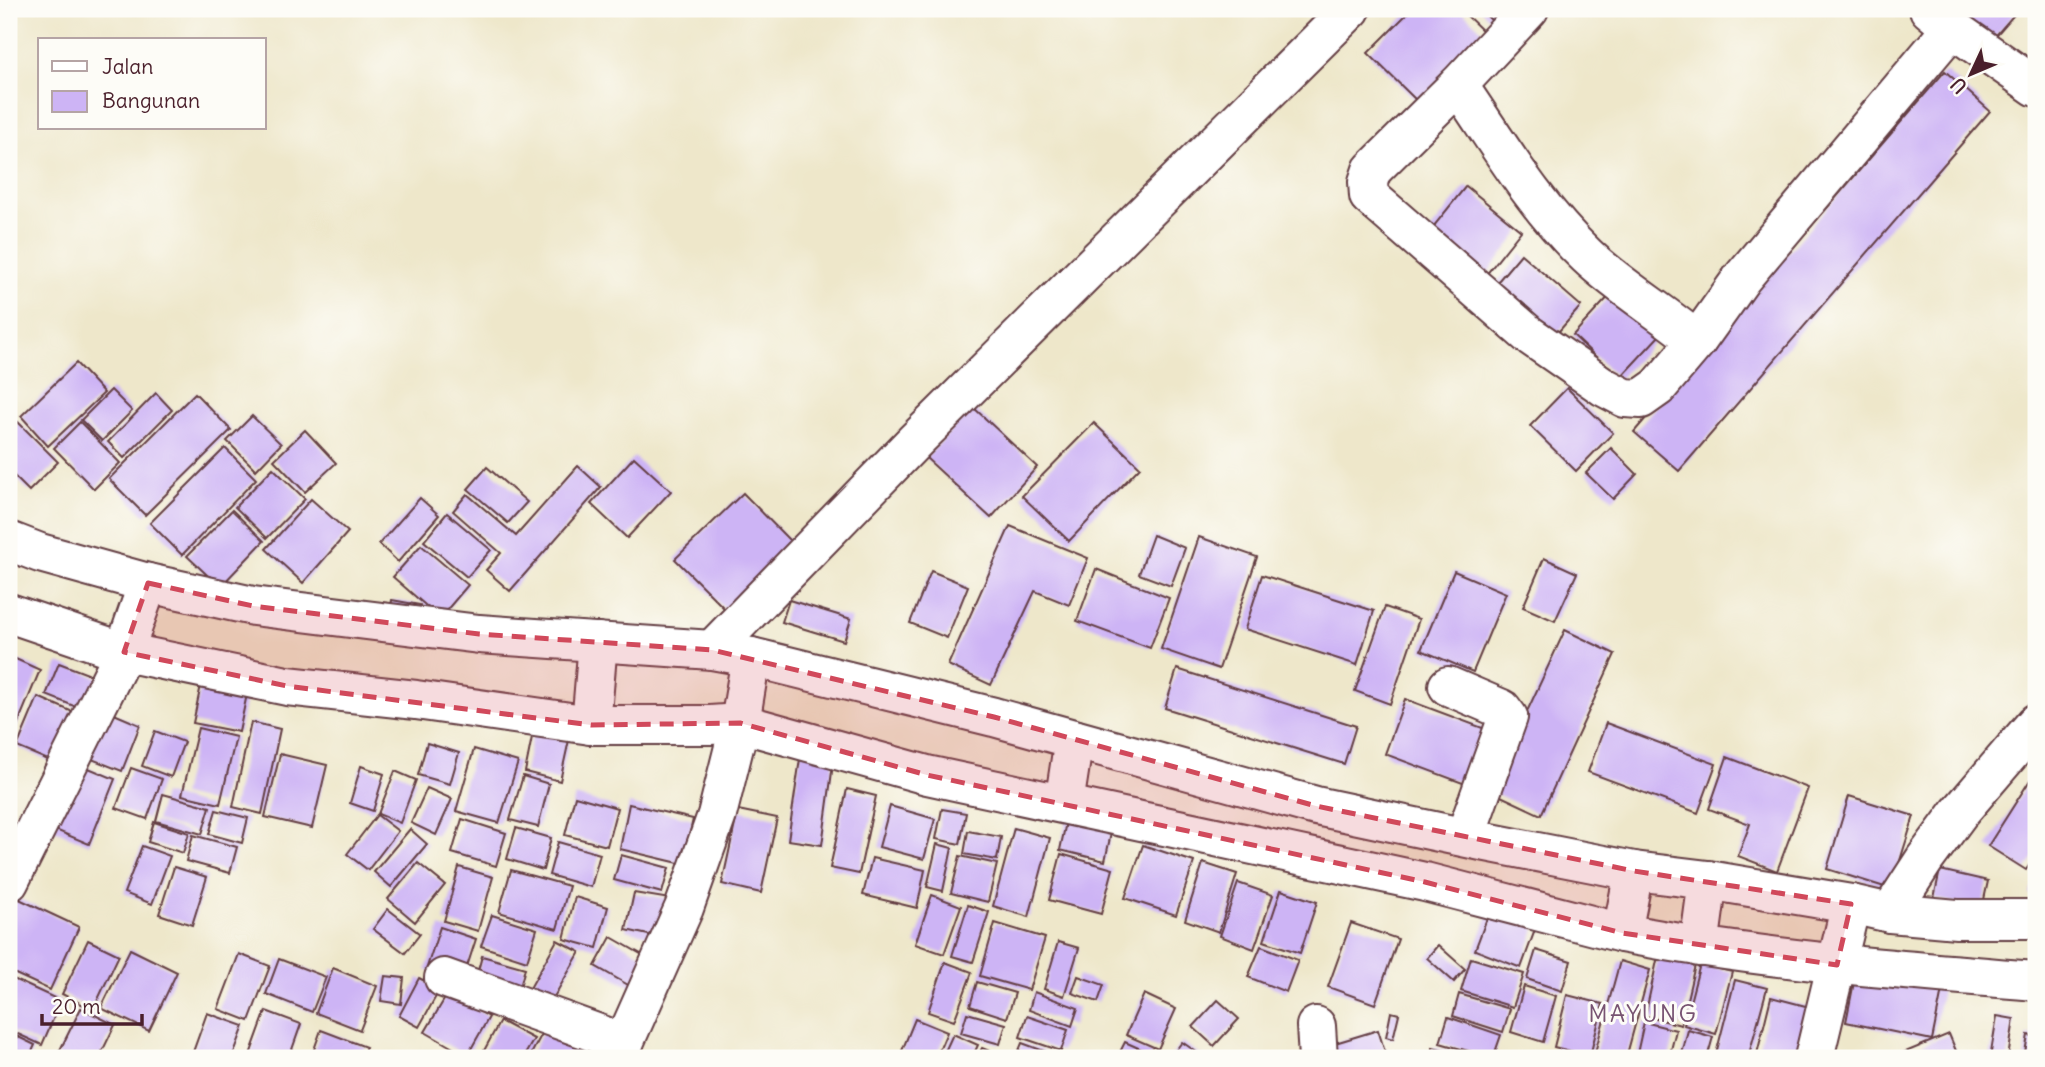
<svg xmlns="http://www.w3.org/2000/svg" width="2045" height="1067" viewBox="0 0 2045 1067" font-family="Delius,sans-serif">
<style>
.building{fill:#cdb4f5}
.lines{fill:none;stroke-linecap:round;stroke-linejoin:round}
.minor-casing{stroke:#633d43;stroke-width:42}
.minor{stroke:#fff;stroke-width:38}
.marked{fill:#d1495b;fill-opacity:0.2;stroke:#d1495b;stroke-width:5;stroke-dasharray:14 9;stroke-linejoin:round}
.labels{text-anchor:middle;stroke-width:6;stroke-linejoin:round;paint-order:stroke}
.quarter-label{font-size:24px;letter-spacing:2px;fill:#785372;stroke:#fdfcf7}
</style>
<rect width="100%" height="100%" fill="#fdfcf7"/>
<filter id="ink" filterUnits="userSpaceOnUse"><feTurbulence type="fractalNoise" baseFrequency=".0143" numOctaves="2"/><feDisplacementMap in="SourceGraphic" scale="14" xChannelSelector="R" yChannelSelector="G"/><feConvolveMatrix kernelMatrix="1 2 1 2 8 2 1 2 1" color-interpolation-filters="sRGB"/></filter>
<filter id="wash" filterUnits="userSpaceOnUse"><feTurbulence type="fractalNoise" baseFrequency=".00686" numOctaves="4" result="noise"/><feDisplacementMap in="SourceGraphic" scale="28" xChannelSelector="R" yChannelSelector="G"/><feGaussianBlur stdDeviation="1.57" result="paint"/><feColorMatrix in="noise" values="0 0 0 0 0 0 0 0 0 0 0 0 0 0 0 0 0 1.4 0 .05"/><feComposite in="paint" operator="in"/></filter>
<g filter="url(#wash)">
<rect width="100%" height="100%" fill="#eee7ca"/>
<g id="blocks">
<g class="building">
<path d="M1412 9H1460L1485 33 1418 102 1368 53Z"/>
<path d="M1480 9H1505L1492 21Z"/>
<path d="M1939 9H2019L1985 48Z"/>
<path d="M1945 71 1990 111 1679 471 1634 432Z"/>
<path d="M1466 186 1521 231 1485 276 1429 232Z"/>
<path d="M1521 254 1581 306 1552 339 1493 287Z"/>
<path d="M1613 292 1659 336 1619 379 1573 335Z"/>
<path d="M76 363 104 393 48 446 21 416Z"/>
<path d="M1567 388 1613 433 1576 471 1530 426Z"/>
<path d="M111 390 132 411 102 441 81 420Z"/>
<path d="M156 393 172 410 124 458 108 442Z"/>
<path d="M195 393 231 430 145 515 109 479Z"/>
<path d="M973 407 1037 467 991 518 926 458Z"/>
<path d="M252 416 281 444 256 470 227 441Z"/>
<path d="M18 422 58 462 29 491 9 471V431Z"/>
<path d="M80 422 120 463 94 489 54 448Z"/>
<path d="M1094 423 1140 467 1069 541 1022 496Z"/>
<path d="M305 430 336 463 305 492 274 460Z"/>
<path d="M225 448 256 479 182 555 150 523Z"/>
<path d="M1611 448 1637 474 1613 499 1586 473Z"/>
<path d="M634 457 671 491 627 538 591 504Z"/>
<path d="M578 466 601 487 510 591 486 570 501 553 453 511 467 494 516 536Z"/>
<path d="M487 467 527 502 508 523 468 489Z"/>
<path d="M273 468 305 499 267 538 235 507Z"/>
<path d="M743 493 792 543 725 609 675 559Z"/>
<path d="M420 498 439 515 398 562 379 544Z"/>
<path d="M311 499 348 532 303 583 266 549Z"/>
<path d="M232 510 264 541 220 587 187 556Z"/>
<path d="M447 513 491 550 467 577 424 541Z"/>
<path d="M1010 526 1088 558 1069 605 1035 591 991 685 948 665Z"/>
<path d="M1153 535 1185 548 1171 586 1139 574Z"/>
<path d="M1199 537 1257 557 1219 669 1161 649Z"/>
<path d="M421 545 468 585 440 618 393 577Z"/>
<path d="M1544 558 1577 573 1555 621 1523 607Z"/>
<path d="M1096 569 1169 598 1150 648 1077 621Z"/>
<path d="M931 571 968 586 947 638 910 623Z"/>
<path d="M1454 571 1506 593 1473 672 1421 650Z"/>
<path d="M1262 575 1374 611 1357 665 1245 629Z"/>
<path d="M392 600 420 605 417 623 389 618Z"/>
<path d="M789 600 851 619 844 641 782 622Z"/>
<path d="M1385 607 1419 619 1390 704 1355 691Z"/>
<path d="M1565 630 1615 654 1541 815 1490 791Z"/>
<path d="M9 656 40 670 11 740 9 739Z"/>
<path d="M59 663 101 679 89 712 46 695Z"/>
<path d="M1177 669 1356 726 1344 764 1165 708Z"/>
<path d="M201 685 247 694 239 732 193 723Z"/>
<path d="M38 697 80 715 60 765 17 747Z"/>
<path d="M1405 699 1488 730 1468 785 1385 754Z"/>
<path d="M107 711 140 725 122 771 89 758Z"/>
<path d="M251 722 280 729 262 814 233 807Z"/>
<path d="M1606 723 1716 764 1698 813 1588 772Z"/>
<path d="M198 728 236 737 220 804 182 795Z"/>
<path d="M155 731 184 742 171 777 142 766Z"/>
<path d="M533 732 569 740 560 781 525 772Z"/>
<path d="M427 743 459 753 450 784 418 775Z"/>
<path d="M474 749 518 762 499 823 456 811Z"/>
<path d="M801 752 834 757 822 845 788 840Z"/>
<path d="M280 754 327 765 312 828 265 817Z"/>
<path d="M1727 757 1808 788 1777 871 1738 856 1750 824 1709 809Z"/>
<path d="M79 764 115 779 89 844 53 829Z"/>
<path d="M361 766 384 774 373 811 350 803Z"/>
<path d="M131 768 162 779 147 819 116 808Z"/>
<path d="M395 771 416 780 400 823 378 814Z"/>
<path d="M523 776 549 784 538 827 510 820Z"/>
<path d="M2032 777 2036 780V855L2026 870 1988 846Z"/>
<path d="M427 788 452 799 436 835 411 823Z"/>
<path d="M847 789 876 796 859 874 830 868Z"/>
<path d="M163 794 210 807 202 834 156 821Z"/>
<path d="M575 796 617 808 607 846 565 835Z"/>
<path d="M1849 796 1914 816 1891 889 1827 869Z"/>
<path d="M629 804 693 819 683 864 620 849Z"/>
<path d="M890 806 935 819 924 859 879 847Z"/>
<path d="M942 809 966 813 960 844 936 839Z"/>
<path d="M216 810 248 818 242 843 209 834Z"/>
<path d="M738 810 777 818 761 893 722 884Z"/>
<path d="M1068 813 1113 824 1105 861 1060 850Z"/>
<path d="M377 815 398 831 368 870 347 854Z"/>
<path d="M462 819 506 833 496 866 452 853Z"/>
<path d="M154 822 189 833 183 853 148 842Z"/>
<path d="M516 828 551 838 543 870 507 859Z"/>
<path d="M1014 828 1050 838 1029 917 993 906Z"/>
<path d="M410 829 427 844 391 887 374 872Z"/>
<path d="M968 831 1001 837 997 860 964 854Z"/>
<path d="M193 835 237 847 230 873 186 861Z"/>
<path d="M558 842 600 854 591 887 549 875Z"/>
<path d="M937 844 952 848 943 891 927 887Z"/>
<path d="M1143 845 1194 862 1176 915 1125 898Z"/>
<path d="M142 846 170 856 152 904 124 893Z"/>
<path d="M1061 854 1113 869 1101 914 1049 900Z"/>
<path d="M621 855 669 868 662 893 614 880Z"/>
<path d="M960 856 997 864 988 902 951 893Z"/>
<path d="M872 858 925 870 917 908 863 895Z"/>
<path d="M418 863 445 885 415 922 388 899Z"/>
<path d="M1203 863 1237 874 1219 932 1185 920Z"/>
<path d="M174 867 207 877 192 925 159 914Z"/>
<path d="M459 867 493 877 478 931 444 921Z"/>
<path d="M511 870 569 886 557 929 499 912Z"/>
<path d="M1940 870 1988 881 1982 909 1934 898Z"/>
<path d="M2036 881V898L2029 893Z"/>
<path d="M1238 883 1273 895 1254 949 1220 936Z"/>
<path d="M1281 890 1317 902 1300 953 1264 941Z"/>
<path d="M634 893 670 899 662 938 626 930Z"/>
<path d="M932 895 961 906 944 954 915 944Z"/>
<path d="M575 897 608 907 597 948 564 939Z"/>
<path d="M17 898 79 927 50 990 9 971V915Z"/>
<path d="M968 905 989 912 973 962 952 956Z"/>
<path d="M388 909 420 934 405 953 373 929Z"/>
<path d="M1490 910 1536 927 1521 968 1475 950Z"/>
<path d="M492 915 537 929 527 961 481 946Z"/>
<path d="M995 923 1045 938 1029 990 980 976Z"/>
<path d="M1351 923 1398 939 1375 1004 1328 987Z"/>
<path d="M440 927 476 939 462 982 426 970Z"/>
<path d="M611 937 653 961 637 990 595 966Z"/>
<path d="M88 940 119 955 93 1010 62 994Z"/>
<path d="M557 940 580 952 547 1009 525 997Z"/>
<path d="M1058 942 1079 948 1064 996 1044 989Z"/>
<path d="M1438 945 1465 969 1454 982 1427 958Z"/>
<path d="M1261 946 1298 960 1286 992 1248 977Z"/>
<path d="M130 949 177 972 149 1031 101 1008Z"/>
<path d="M1536 950 1571 961 1562 991 1527 979Z"/>
<path d="M239 954 270 966 249 1021 218 1009Z"/>
<path d="M482 956 525 968 519 991 476 978Z"/>
<path d="M1658 956 1695 965 1681 1025 1645 1016Z"/>
<path d="M1471 958 1524 974 1513 1007 1461 991Z"/>
<path d="M279 959 326 977 312 1012 266 994Z"/>
<path d="M1620 961 1650 970 1626 1058H1604L1594 1056Z"/>
<path d="M945 962 972 972 954 1021 928 1012Z"/>
<path d="M1700 964 1732 972 1716 1034 1684 1025Z"/>
<path d="M333 968 377 986 360 1030 316 1013Z"/>
<path d="M1856 972 1942 990 1932 1040 1846 1022Z"/>
<path d="M385 976 404 978 401 1004 381 1001Z"/>
<path d="M1078 976 1104 985 1098 1002 1072 993Z"/>
<path d="M9 977 61 1001 42 1045 9 1030Z"/>
<path d="M419 978 440 989 419 1027 399 1016Z"/>
<path d="M1735 980 1767 988 1748 1058H1715Z"/>
<path d="M977 982 1015 993 1007 1018 970 1006Z"/>
<path d="M1524 986 1556 996 1543 1042 1511 1032Z"/>
<path d="M1034 992 1078 1008 1072 1026 1029 1010Z"/>
<path d="M448 993 489 1017 467 1056 425 1032Z"/>
<path d="M1144 994 1176 1009 1158 1049 1126 1035Z"/>
<path d="M1459 994 1510 1009 1503 1032 1453 1016Z"/>
<path d="M1567 995 1603 1004 1590 1056 1554 1047Z"/>
<path d="M1771 997 1821 1010 1809 1058H1756Z"/>
<path d="M1218 1000 1239 1019 1214 1046 1193 1027Z"/>
<path d="M81 1008 115 1025 99 1058H56Z"/>
<path d="M266 1011 301 1024 289 1058H258L250 1055Z"/>
<path d="M1391 1012 1399 1014 1393 1039 1386 1037Z"/>
<path d="M207 1013 244 1026 232 1058H209L193 1052Z"/>
<path d="M967 1013 1006 1024 1000 1044 961 1033Z"/>
<path d="M1027 1016 1068 1030 1061 1051 1020 1037Z"/>
<path d="M1997 1016 2014 1019 2008 1058H1990Z"/>
<path d="M551 1017 610 1058H534L530 1056Z"/>
<path d="M1448 1017 1501 1035 1493 1058 1440 1043Z"/>
<path d="M915 1019 947 1032 936 1058H899Z"/>
<path d="M500 1021 534 1039 523 1058H480Z"/>
<path d="M1644 1022 1676 1030 1669 1058H1636Z"/>
<path d="M321 1030 366 1047 361 1058H311Z"/>
<path d="M1378 1030 1387 1058H1337L1332 1044Z"/>
<path d="M1688 1030 1713 1037 1707 1058H1681Z"/>
<path d="M12 1034 35 1045 29 1058H9V1042Z"/>
<path d="M953 1034 978 1045 972 1058H942Z"/>
<path d="M1949 1034 1959 1058H1891Z"/>
<path d="M2028 1035 2036 1037V1058H2024Z"/>
<path d="M1125 1042 1152 1054 1150 1058H1117Z"/>
<path d="M1182 1042 1205 1058H1170Z"/>
<path d="M1022 1043 1055 1055 1054 1058H1016Z"/>
<path d="M1433 1047 1470 1057V1058H1430Z"/>
<path d="M982 1048 1006 1058H977Z"/>
</g>
</g>
</g>
<g filter="url(#ink)">
<use href="#blocks" fill-opacity="0" stroke="#633d43" stroke-width="2"/>
<g class="lines">
<g class="minor-casing">
<g id="minor">
<path d="M1529 9 1458 85 1372 170 1368 182 1369 196 1529 335 1604 387 1625 398 1641 399 1658 387 1697 341"/>
<path d="M1929 9 1952 28 2036 87"/>
<path d="M1458 85C1498 143 1535 207 1587 256 1621 288 1661 311 1697 341L1742 278 1952 28"/>
<path d="M9 541 40 553 148 583 253 606 479 634 712 650 751 657 994 717 1316 806 1481 841 1634 871 1708 880 1851 904 1890 913 1957 919H2036"/>
<path d="M9 613 124 652 287 686 416 700 591 725H710L740 723 927 775 1425 882 1622 933"/>
<path d="M712 650 915 441 1351 9"/>
<path d="M1448 686 1502 709 1508 717 1465 837"/>
<path d="M591 725 598 642"/>
<path d="M1064 804 1074 739"/>
<path d="M1634 871 1622 933C1759 959 1897 970 2036 981"/>
<path d="M9 882 124 652 148 583"/>
<path d="M1890 913 1925 859 1959 813 2036 723"/>
<path d="M1699 947 1708 880"/>
<path d="M444 978 624 1043 619 1058"/>
<path d="M1316 1026 1318 1058"/>
<path d="M624 1043 684 908 717 815 740 723 751 657"/>
<path d="M1814 1058 1851 904"/>
</g>
</g>
<use href="#minor" class="minor"/>
</g>
</g>
<path class="marked" d="M148 583 253 606 479 634 712 650 994 717 1316 806 1634 871 1851 904 1837 965 1622 933 1425 882 927 775 740 723 591 725 287 686 124 652Z"/>
<g class="labels">
<g class="quarter-label">
<text x="1643" y="1022">MAYUNG</text>
</g>
</g>
<rect width="2045" height="1067" fill="none" stroke="#fdfcf7" stroke-width="35"/>
<rect x="38" y="38" width="228" height="91" fill="#fdfcf7" stroke="#b5a4a5" stroke-width="2"/>
<rect x="52" y="61" width="35" height="10" fill="#ffffff" stroke="#b5a4a5" stroke-width="2"/>
<text x="102" y="74" font-size="21" fill="#4a1f2b">Jalan</text>
<rect x="52" y="91" width="35" height="21" fill="#cdb4f5" stroke="#b5a4a5" stroke-width="2"/>
<text x="102" y="108" font-size="21" fill="#4a1f2b">Bangunan</text>
<g transform="translate(1971 74) rotate(226)" stroke="#fdfcf7" stroke-width="5" paint-order="stroke">
<path d="M0-5L12 26L0 18L-12 26Z" fill="#4a1f2b"/>
<text y="-10" font-size="19" font-weight="bold" text-anchor="middle" fill="#4a1f2b">U</text>
</g>
<path d="M42 1014v10h100v-10" fill="none" stroke="#4a1f2b" stroke-width="3.5"/>
<text x="52" y="1014" font-size="21" fill="#4a1f2b" stroke="#fdfcf7" stroke-width="5" paint-order="stroke">20 m</text>
</svg>
